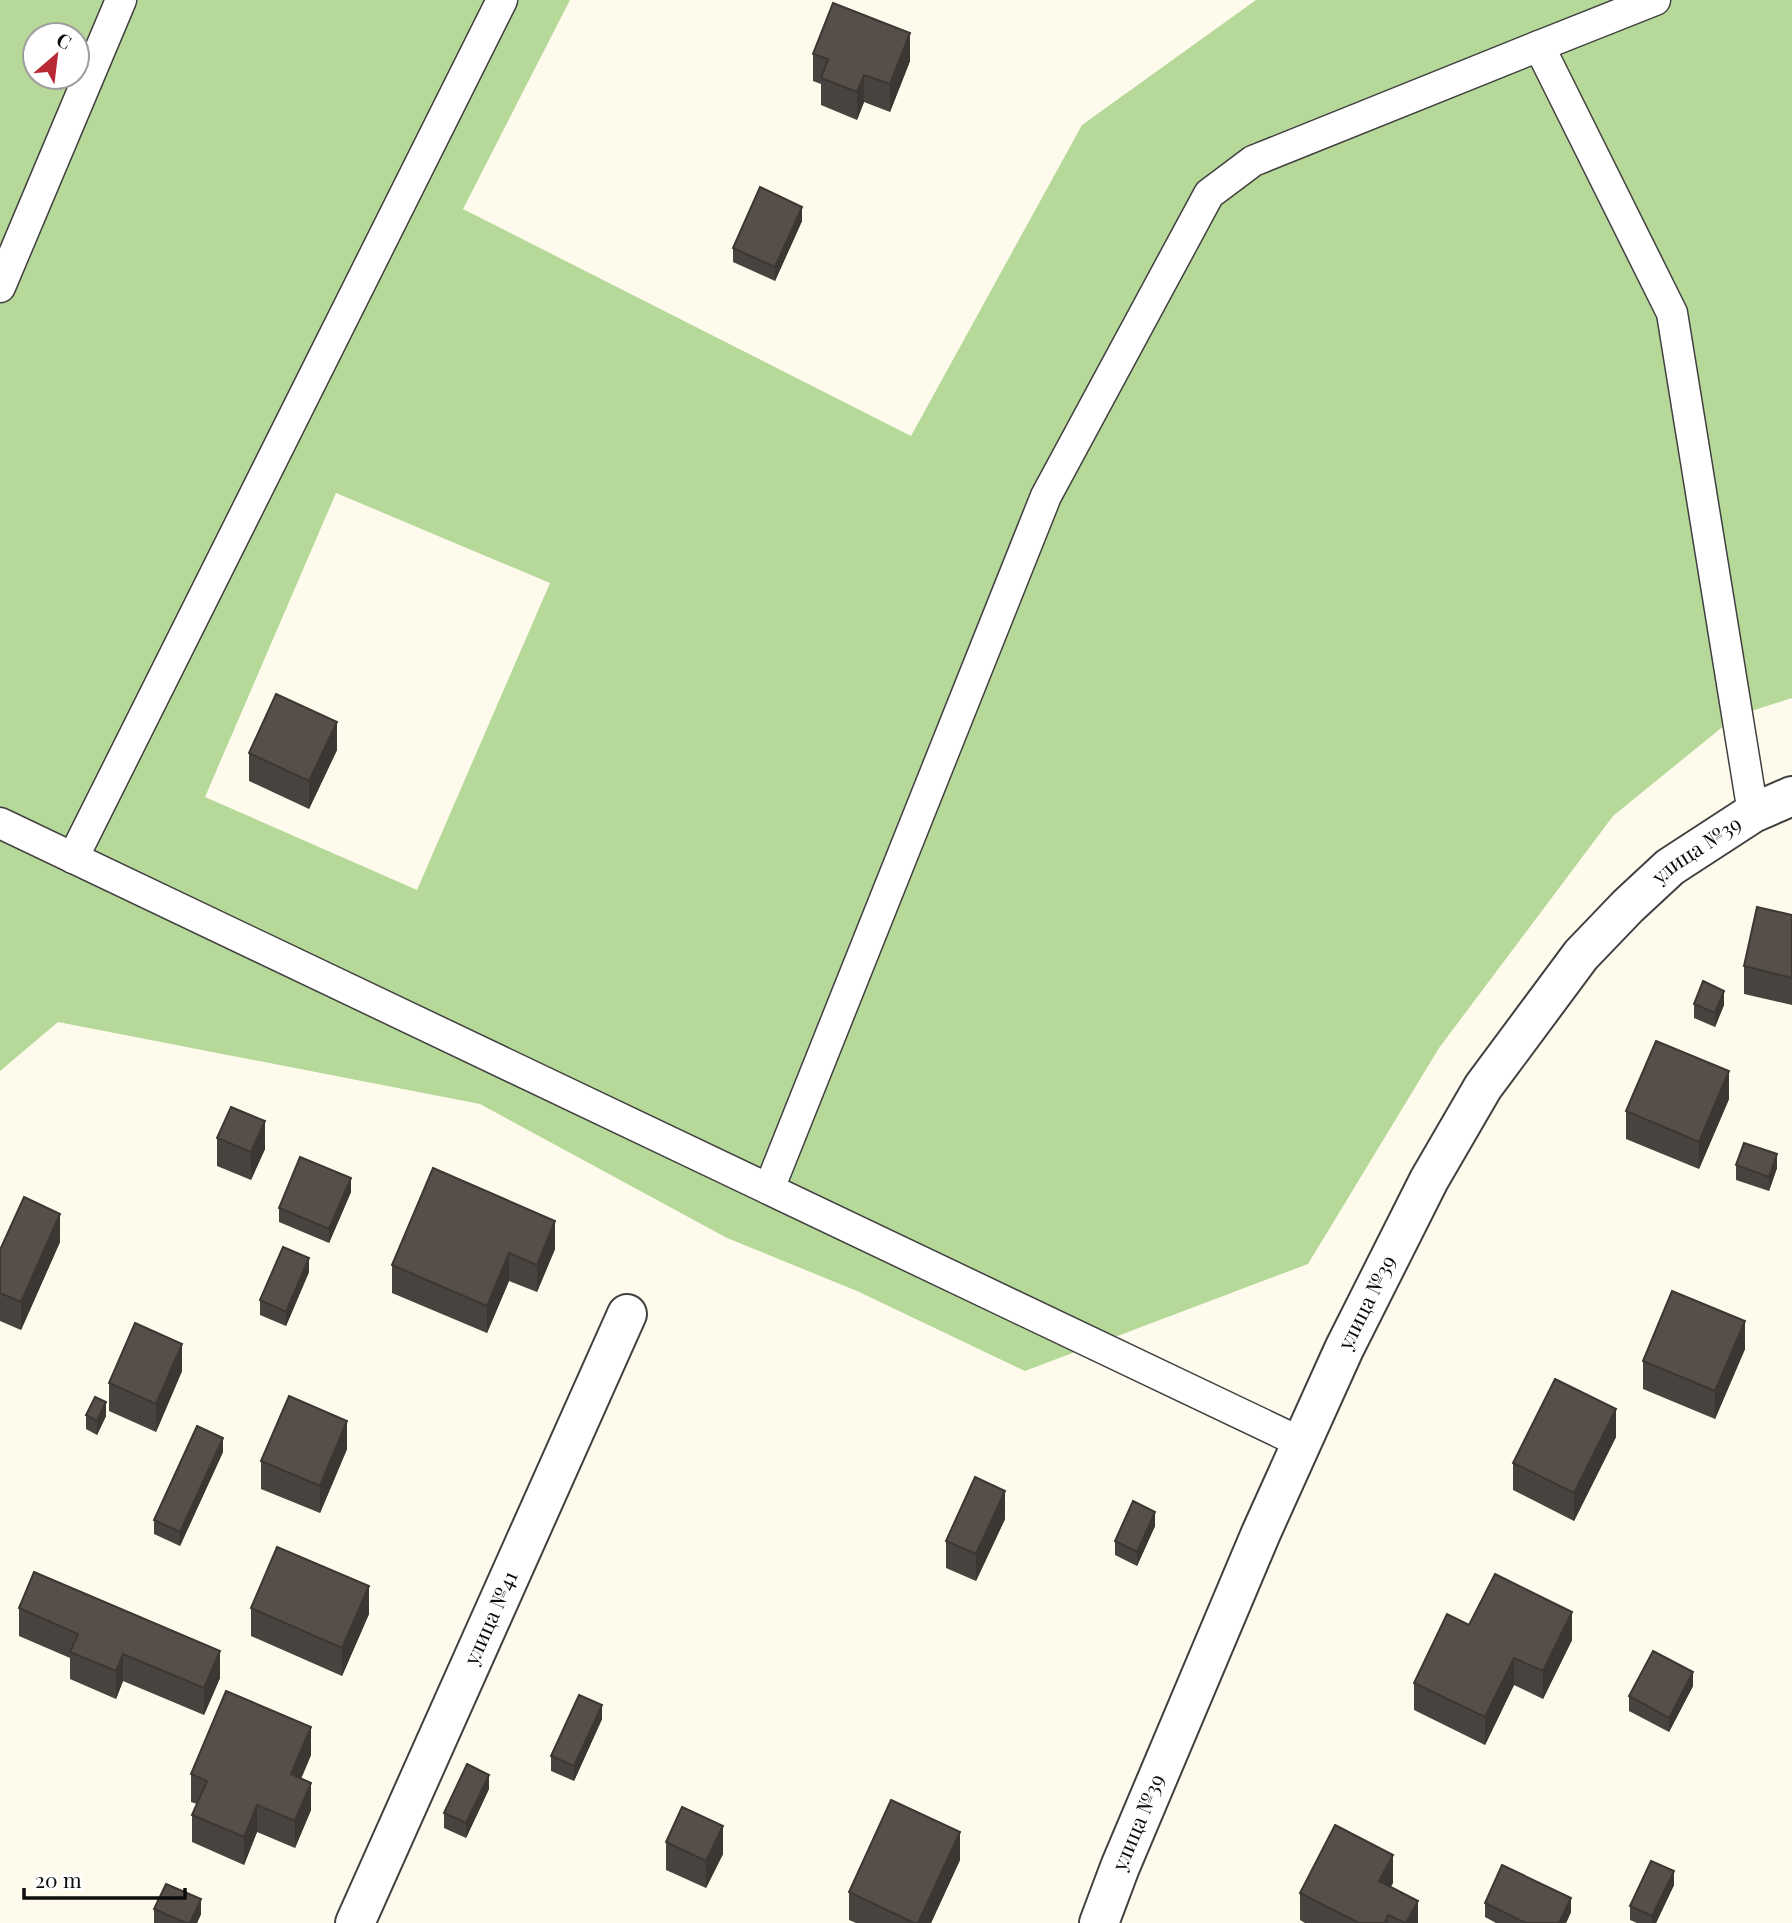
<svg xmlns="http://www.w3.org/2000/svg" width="1792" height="1923" viewBox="0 0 1792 1923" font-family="'Playfair Display',serif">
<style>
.forest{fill:#b6d898;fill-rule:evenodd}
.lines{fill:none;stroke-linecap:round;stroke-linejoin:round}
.lane-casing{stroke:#404040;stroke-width:33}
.street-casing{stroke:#404040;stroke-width:42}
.lane{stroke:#fff;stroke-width:30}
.street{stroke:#fff;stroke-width:38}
.wall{fill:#49433f}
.shaded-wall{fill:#3c3733}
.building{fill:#554e49;stroke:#3c3733;stroke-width:2}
.labels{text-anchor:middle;stroke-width:7;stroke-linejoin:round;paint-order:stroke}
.street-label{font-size:21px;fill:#0d0d0d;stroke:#fff}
</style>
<rect width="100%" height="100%" fill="#fefbed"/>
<path class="forest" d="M0 0H570L463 209 911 436 1082 125 1256 0H1792V698L1736 716 1613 816 1439 1048 1308 1264 1025 1371 857 1291 727 1238 480 1104 58 1022 0 1071ZM35 35H77V77H35ZM336 493 550 583 417 890 205 797Z"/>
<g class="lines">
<g class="lane-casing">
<g id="lane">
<path d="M1539 46 1655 0"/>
<path d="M0 287 121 0"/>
<path d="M0 823 1302 1443"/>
<path d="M73 858 502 0"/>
<path d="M769 1189 1046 496 1209 194 1253 161 1539 46 1672 313 1753 813"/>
</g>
</g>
<g class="street-casing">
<g id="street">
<path id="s1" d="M355 1923 627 1314"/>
<path id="s2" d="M1099 1923 1120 1867 1261 1533 1344 1349 1429 1180 1483 1087 1581 955 1628 906 1670 867 1753 813 1792 796"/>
</g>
</g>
<use href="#lane" class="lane"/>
<use href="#street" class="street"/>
</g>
<g class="wall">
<path d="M813 54 910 61 890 112 864 102 857 120 821 105V84L813 81Z"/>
<path d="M802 221 775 281 733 262V248Z"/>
<path d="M337 750 309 809 249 781V753Z"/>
<path d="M1792 915V1005L1744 994V966Z"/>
<path d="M1694 1004 1724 1005 1715 1027 1694 1018Z"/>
<path d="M1729 1099 1699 1169 1626 1139V1111Z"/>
<path d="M217 1138 265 1149 251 1180 217 1166Z"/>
<path d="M1736 1165 1777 1168 1769 1191 1736 1180Z"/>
<path d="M351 1192 329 1243 279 1222V1208Z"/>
<path d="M60 1242 21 1330 0 1321V1250Z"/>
<path d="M555 1249 537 1292 509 1281 487 1333 392 1293V1265Z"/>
<path d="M309 1272 286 1326 260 1315V1300Z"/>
<path d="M1745 1349 1715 1419 1643 1389V1361Z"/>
<path d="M182 1371 156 1432 109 1411V1383Z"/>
<path d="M86 1415 106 1416 97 1435 86 1429Z"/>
<path d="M1616 1437 1574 1521 1513 1490V1463Z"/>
<path d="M347 1449 320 1513 261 1489V1461Z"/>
<path d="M223 1452 180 1546 154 1534V1520Z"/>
<path d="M1005 1519 976 1581 946 1568V1541Z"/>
<path d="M1155 1526 1137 1566 1115 1555V1541Z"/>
<path d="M19 1608 220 1678 204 1715 123 1681 116 1699 70 1679V1658L19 1636Z"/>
<path d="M251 1608 369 1614 342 1676 251 1636Z"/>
<path d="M1469 1625 1572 1640 1543 1699 1514 1685 1485 1745 1414 1710V1683Z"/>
<path d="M1693 1686 1669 1732 1629 1711V1696Z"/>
<path d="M602 1719 574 1781 551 1771V1756Z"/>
<path d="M311 1755 301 1779 311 1810 295 1848 257 1832 244 1865 192 1842V1815L197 1804 191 1802V1774Z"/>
<path d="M489 1789 466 1838 444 1828V1813Z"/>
<path d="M666 1842 723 1854 706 1888 666 1870Z"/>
<path d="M960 1860 931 1923H856L849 1920V1892Z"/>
<path d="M1393 1883 1390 1887 1418 1923H1305L1300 1920V1893Z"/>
<path d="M1674 1885 1656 1923H1637L1630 1920V1906Z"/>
<path d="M1485 1903 1571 1912 1566 1923H1496L1485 1917Z"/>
<path d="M154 1909 201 1914 197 1923H154Z"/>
</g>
<g class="shaded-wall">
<path d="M910 33V61L890 112V84Z"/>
<path d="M864 75V102L857 120V92Z"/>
<path d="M802 207V221L775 281V267Z"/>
<path d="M337 722V750L309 809V781Z"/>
<path d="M1724 991V1005L1715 1027V1013Z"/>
<path d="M1729 1071V1099L1699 1169V1142Z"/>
<path d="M265 1121V1149L251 1180V1152Z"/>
<path d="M1777 1154V1168L1769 1191V1177Z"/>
<path d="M351 1178V1192L329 1243V1229Z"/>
<path d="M60 1214V1242L21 1330V1302Z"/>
<path d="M555 1221V1249L537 1292V1265Z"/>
<path d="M509 1253V1281L487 1333V1306Z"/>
<path d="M309 1258V1272L286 1326V1312Z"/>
<path d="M1745 1321V1349L1715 1419V1391Z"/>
<path d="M182 1344V1371L156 1432V1404Z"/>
<path d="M106 1402V1416L97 1435V1421Z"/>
<path d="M1616 1409V1437L1574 1521V1493Z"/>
<path d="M347 1421V1449L320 1513V1486Z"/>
<path d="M223 1438V1452L180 1546V1532Z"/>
<path d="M1005 1491V1519L976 1581V1554Z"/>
<path d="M1155 1512V1526L1137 1566V1552Z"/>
<path d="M369 1586V1614L342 1676V1648Z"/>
<path d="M1572 1612V1640L1543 1699V1671Z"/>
<path d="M220 1651V1678L204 1715V1688Z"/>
<path d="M123 1654V1681L116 1699V1671Z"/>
<path d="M1514 1658V1685L1485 1745V1717Z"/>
<path d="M1693 1672V1686L1669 1732V1718Z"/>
<path d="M602 1705V1719L574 1781V1766Z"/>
<path d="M311 1727V1755L291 1802V1774Z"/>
<path d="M489 1775V1789L466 1838V1823Z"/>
<path d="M311 1783V1810L295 1848V1821Z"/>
<path d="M257 1805V1832L244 1865V1837Z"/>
<path d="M723 1826V1854L706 1888V1861Z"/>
<path d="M960 1832V1860L931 1923H918Z"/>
<path d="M1393 1855V1883L1379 1909V1881Z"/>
<path d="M1674 1871V1885L1656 1923H1652V1916Z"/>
<path d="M1571 1898V1912L1566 1923H1559Z"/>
<path d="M201 1899V1914L197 1923H190Z"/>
<path d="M1418 1901V1923H1406Z"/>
</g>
<g class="building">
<path d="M833 3 910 33 890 84 864 75 857 92 821 78 828 59 813 54Z"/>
<path d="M760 187 802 207 775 267 733 248Z"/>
<path d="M276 694 337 722 309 781 249 753Z"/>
<path d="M1757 907 1792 915V978L1744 966Z"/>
<path d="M1703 981 1724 991 1715 1013 1694 1004Z"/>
<path d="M1656 1041 1729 1071 1699 1142 1626 1111Z"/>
<path d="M231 1107 265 1121 251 1152 217 1138Z"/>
<path d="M1744 1143 1777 1154 1769 1177 1736 1165Z"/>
<path d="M300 1157 351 1178 329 1229 279 1208Z"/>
<path d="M433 1168 555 1221 537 1265 509 1253 487 1306 392 1265Z"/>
<path d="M24 1197 60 1214 21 1302 0 1293V1250Z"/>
<path d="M283 1247 309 1258 286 1312 260 1300Z"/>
<path d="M1672 1291 1745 1321 1715 1391 1643 1361Z"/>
<path d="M135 1323 182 1344 156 1404 109 1383Z"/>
<path d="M1555 1379 1616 1409 1574 1493 1513 1463Z"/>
<path d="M289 1396 347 1421 320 1486 261 1461Z"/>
<path d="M95 1397 106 1402 97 1421 86 1415Z"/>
<path d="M197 1426 223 1438 180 1532 154 1520Z"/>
<path d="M975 1477 1005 1491 976 1554 946 1541Z"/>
<path d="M1133 1501 1155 1512 1137 1552 1115 1541Z"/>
<path d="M277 1547 369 1586 342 1648 251 1608Z"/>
<path d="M34 1572 220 1651 204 1688 123 1654 116 1671 70 1652 78 1634 19 1608Z"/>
<path d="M1495 1574 1572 1612 1543 1671 1514 1658 1485 1717 1414 1683 1447 1614 1469 1625Z"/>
<path d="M1653 1651 1693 1672 1669 1718 1629 1696Z"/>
<path d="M226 1691 311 1727 291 1774 311 1783 295 1821 257 1805 244 1837 192 1815 207 1781 191 1774Z"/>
<path d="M579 1695 602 1705 574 1766 551 1756Z"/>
<path d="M467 1764 489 1775 466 1823 444 1813Z"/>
<path d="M891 1800 960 1832 918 1923H914L849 1892Z"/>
<path d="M682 1807 723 1826 706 1861 666 1842Z"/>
<path d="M1335 1825 1393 1855 1379 1881 1418 1901 1406 1923 1388 1915 1385 1923H1359L1300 1893Z"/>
<path d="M1651 1861 1674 1871 1652 1916 1630 1906Z"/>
<path d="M1502 1865 1571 1898 1559 1923H1526L1485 1903Z"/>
<path d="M166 1884 201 1899 190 1923H186L154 1909Z"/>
</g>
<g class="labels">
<g class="street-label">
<text dy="7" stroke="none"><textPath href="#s2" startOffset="1242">улица №39</textPath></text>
<text dy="7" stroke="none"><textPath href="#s2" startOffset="676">улица №39</textPath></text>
<text dy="7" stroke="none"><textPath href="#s1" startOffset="334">улица №41</textPath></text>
<text dy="7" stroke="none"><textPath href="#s2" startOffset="108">улица №39</textPath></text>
</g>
</g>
<g transform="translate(56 56) rotate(28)"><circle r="33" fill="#ffffff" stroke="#9e9e9e" stroke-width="2"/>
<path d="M0-5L12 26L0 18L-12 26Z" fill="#b82933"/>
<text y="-10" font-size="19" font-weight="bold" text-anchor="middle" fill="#0d0d0d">С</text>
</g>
<path d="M24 1888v10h161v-10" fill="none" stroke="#0d0d0d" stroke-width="3.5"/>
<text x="35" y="1888" font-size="21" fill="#0d0d0d" stroke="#ffffff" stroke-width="5" paint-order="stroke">20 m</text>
</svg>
